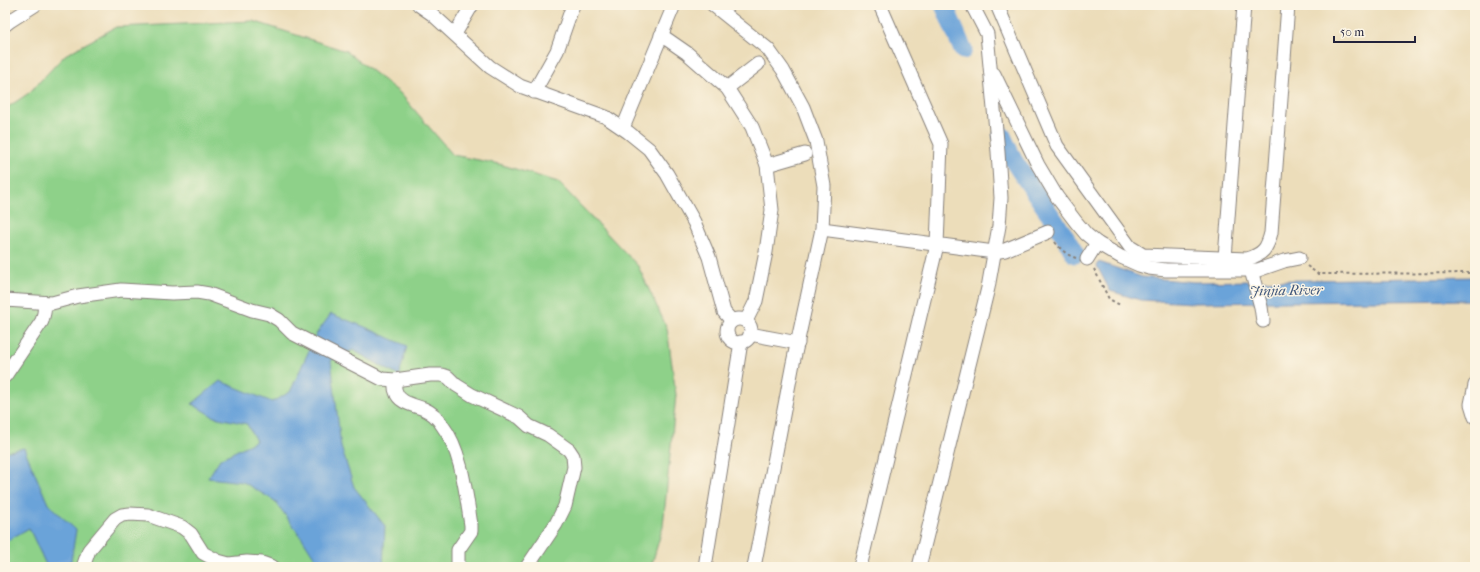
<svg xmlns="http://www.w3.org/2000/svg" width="1480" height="572" viewBox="0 0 1480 572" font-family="'IM FELL French Canon',serif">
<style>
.green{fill:#8ed189;stroke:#587a62}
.water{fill:#6aa3d9;stroke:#46628a}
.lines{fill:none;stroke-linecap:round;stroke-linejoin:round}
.river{stroke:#6aa3d9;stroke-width:19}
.minor-casing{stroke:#87807a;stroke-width:15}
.path{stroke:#87807a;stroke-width:2;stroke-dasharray:3 3;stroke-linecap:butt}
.minor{stroke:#fff;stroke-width:13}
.labels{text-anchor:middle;stroke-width:3;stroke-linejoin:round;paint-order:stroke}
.water-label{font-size:14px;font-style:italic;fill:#3f567a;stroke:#fcf5e5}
</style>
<rect width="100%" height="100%" fill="#fcf5e5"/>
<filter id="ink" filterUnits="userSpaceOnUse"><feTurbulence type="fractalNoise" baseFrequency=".025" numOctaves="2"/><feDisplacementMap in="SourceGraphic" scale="8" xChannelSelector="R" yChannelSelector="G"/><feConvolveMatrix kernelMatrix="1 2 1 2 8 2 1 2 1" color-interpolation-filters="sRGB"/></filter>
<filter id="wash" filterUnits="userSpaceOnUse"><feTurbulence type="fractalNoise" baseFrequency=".012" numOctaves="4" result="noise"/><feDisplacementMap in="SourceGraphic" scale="16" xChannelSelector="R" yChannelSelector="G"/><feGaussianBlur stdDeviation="0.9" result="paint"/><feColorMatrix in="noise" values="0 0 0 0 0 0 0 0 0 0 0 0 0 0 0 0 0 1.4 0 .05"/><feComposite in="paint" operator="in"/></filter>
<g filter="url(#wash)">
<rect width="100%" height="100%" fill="#ecddba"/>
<path class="green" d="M253 21 346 51 400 93 453 155 499 164 558 182 638 266 667 328 676 395 663 526 651 567H144L131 562 126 567H5V109L29 93 65 55 116 27Z"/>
<g class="water">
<path d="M1099 262 1142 277 1194 282 1475 277V300L1193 303 1140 300 1110 291 1097 266Z"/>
<path d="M331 314 365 327 407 346 399 376 353 350 331 360 341 447 354 487 385 526 383 567H331L318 563 304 541 275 501 243 482 208 478 220 459 256 441 247 424 214 417 192 404 220 381 272 402 290 392 317 333Z"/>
<path d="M24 448 48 504 76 530 70 567H47L29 528 5 542V452Z"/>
</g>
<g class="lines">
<g class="river">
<path d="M944 5 963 50"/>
<path d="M1002 136 1013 160 1062 232 1075 254"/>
</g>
</g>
</g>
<g filter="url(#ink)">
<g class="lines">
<g class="minor-casing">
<g id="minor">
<path d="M419 5 432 14 490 67 520 86 606 117 628 132 649 149 667 174 694 222 709 257 724 312 732 321"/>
<path d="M713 5 768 49 783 70 803 107 816 141 824 186 822 229 793 363 754 567"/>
<path d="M997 5 1057 146 1130 247 1143 255 1247 259C1263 254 1267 249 1271 233L1288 5"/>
<path d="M5 25 10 21 35 5"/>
<path d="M455 34 472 5"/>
<path d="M661 35 687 53 727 88 752 127 767 165 772 210 766 252 756 301 746 321"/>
<path d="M994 74 1038 165 1057 197 1076 222 1086 234 1097 243 1121 257 1139 265 1149 268 1166 270H1258L1284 261 1299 258"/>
<path d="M727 88 758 64"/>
<path d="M534 92 557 51 573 5"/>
<path d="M623 128 674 5"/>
<path d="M767 165 805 154"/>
<path d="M822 229 994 252 1005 250 1048 232"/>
<path d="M1225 258 1244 5"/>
<path d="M1087 259 1097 243"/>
<path d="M1251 270 1261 307 1263 321"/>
<path d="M5 300 52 303 78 296 121 290 172 293 197 292 209 294 252 310 269 314 279 320 292 333 382 379 395 380 430 375H442L448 377 456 385 472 395 519 417 529 426 548 435 569 450 573 456 574 467 565 506 556 524 527 567"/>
<circle cx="739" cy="331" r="12"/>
<path d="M750 334 798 343"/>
<path d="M5 376 42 321 44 313 45 304"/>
<path d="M395 380C395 383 394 388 396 392 399 403 414 405 424 409 431 412 438 418 442 425 462 451 466 494 471 525V531L458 550V567"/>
<path d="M1475 385 1471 404 1475 417"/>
<path d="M83 567 89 550 115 519 122 515 130 514 148 515 182 527 191 534 203 553 218 561 229 564 247 562 262 563 273 567"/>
<path d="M705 567 741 342"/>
<path d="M860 567 937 245 941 144 880 5"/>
<path d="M919 567 988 288 999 226 1001 198 998 152 987 34 972 5"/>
</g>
</g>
<g class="path">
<path d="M1055 242C1061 250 1067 255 1076 258"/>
<path d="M1307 266 1318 274 1475 273"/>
<path d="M1094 269 1109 299 1120 305"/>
</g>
<use href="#minor" class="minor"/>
</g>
</g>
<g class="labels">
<g class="water-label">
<text transform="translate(1286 290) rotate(-1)" y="5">Jinjia River</text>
</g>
</g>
<rect width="1480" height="572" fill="none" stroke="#fcf5e5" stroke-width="20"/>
<path d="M1334 36v6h81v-6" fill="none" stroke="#22223b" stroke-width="2"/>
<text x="1340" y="36" font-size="12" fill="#22223b" stroke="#fcf5e5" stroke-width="3" paint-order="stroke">50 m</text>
</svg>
